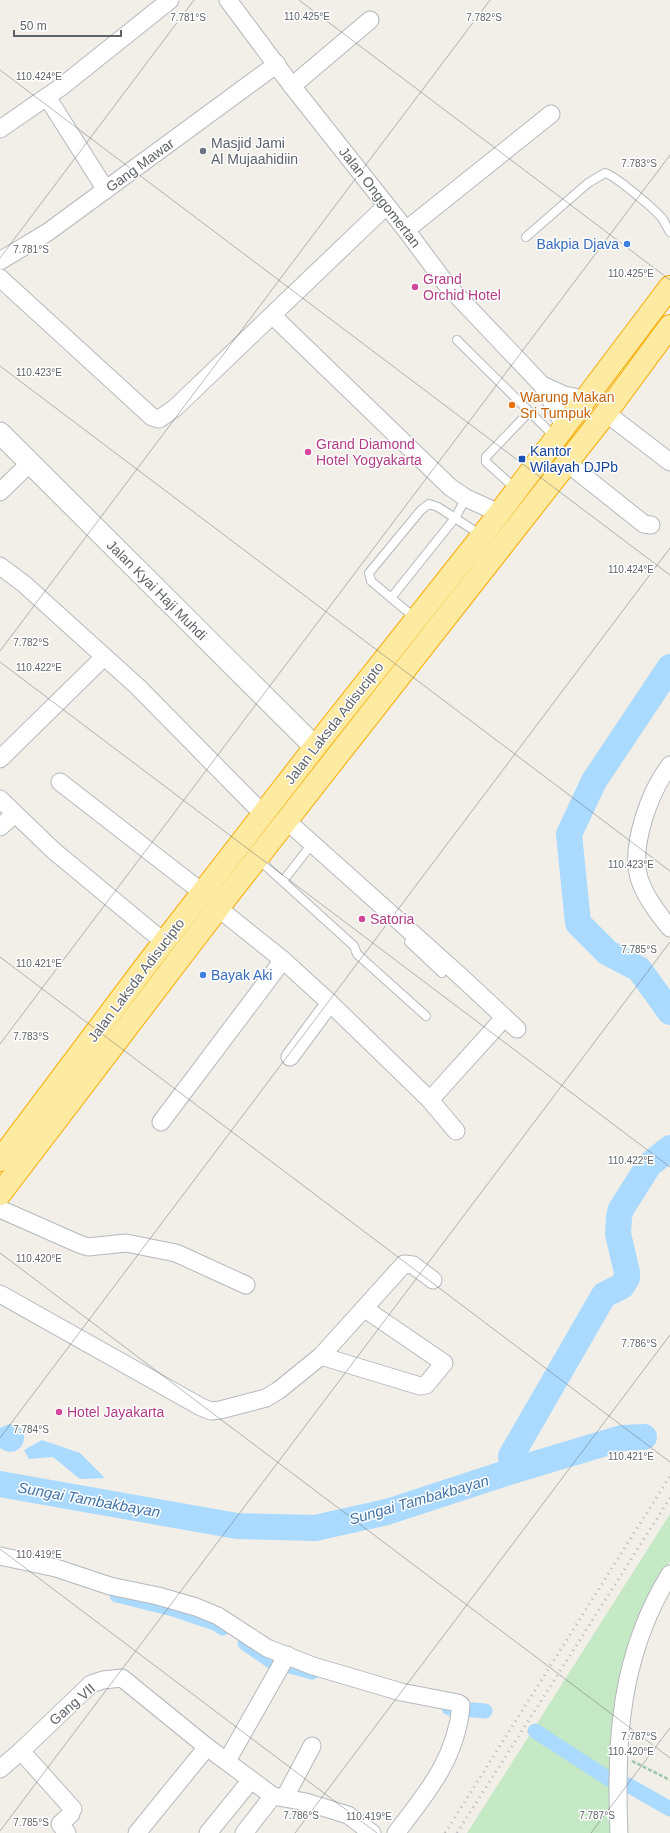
<svg xmlns="http://www.w3.org/2000/svg" width="670" height="1833" viewBox="0 0 670 1833" font-family="Arial,sans-serif">
<style>
.green{fill:#c5e8c5}
.water{fill:#aadaff}
.lines{fill:none;stroke-linecap:round;stroke-linejoin:round}
.canal{stroke:#aadaff;stroke-width:15}
.river{stroke:#aadaff;stroke-width:26}
.service-casing{stroke:#b5b8bc;stroke-width:10}
.minor-casing{stroke:#b5b8bc;stroke-width:19}
.tertiary-casing{stroke:#b5b8bc;stroke-width:23}
.trunk-casing{stroke:#f9ab00;stroke-width:24}
.path{stroke:#9cc7a9;stroke-width:2.5;stroke-dasharray:4 2;stroke-linecap:butt}
.service{stroke:#fff;stroke-width:8}
.minor{stroke:#fff;stroke-width:17}
.tertiary{stroke:#fff;stroke-width:21}
.trunk{stroke:#feeaa1;stroke-width:22}
.rail{stroke:#b6b7b8;stroke-width:3;stroke-dasharray:1 5;stroke-linecap:butt}
.ticks{fill:none;stroke:#5f6368;stroke-width:1;stroke-opacity:0.45}
.worship-dot{fill:#6b7280;stroke:#fff;stroke-width:1.5}
.shop-dot{fill:#3f7fe0;stroke:#fff;stroke-width:1.5}
.hotel-dot{fill:#d1479c;stroke:#fff;stroke-width:1.5}
.food-dot{fill:#e8710a;stroke:#fff;stroke-width:1.5}
.transit-dot{fill:#1a4fb4;stroke:#fff;stroke-width:1.5}
.labels{text-anchor:middle;stroke-width:3;stroke-linejoin:round;paint-order:stroke}
.worship-label{font-size:14px;fill:#5b616d;stroke:#fff;text-anchor:start}
.street-label{font-size:14px;fill:#5f6368;stroke:#fff}
.shop-label{font-size:14px;fill:#366cbe;stroke:#fff;text-anchor:end}
.hotel-label{font-size:14px;fill:#b23c85;stroke:#fff;text-anchor:start}
.food-label{font-size:14px;fill:#c56008;stroke:#fff;text-anchor:start}
.transit-label{font-size:14px;fill:#164399;stroke:#fff;text-anchor:start}
.water-label{font-size:15px;font-style:italic;fill:#4174aa;stroke:#fff}
.ticks-label{font-size:10px;text-anchor:middle;fill:#5f6368;stroke:#fff;stroke-width:3;stroke-linejoin:round;paint-order:stroke}
</style>
<rect width="100%" height="100%" fill="#f1efe8"/>
<g class="green">
<path d="M670 1514V1561L632 1636 621 1670 614 1710 611 1772 536 1725Z"/>
<path d="M531 1733 609 1784 611 1833H467Z"/>
</g>
<g class="water">
<path d="M9 1424C36 1425 23 1464 0 1448V1428Z"/>
<path d="M42 1440 80 1453 105 1478 80 1479 53 1457 29 1459 24 1450Z"/>
</g>
<g class="lines">
<g class="canal">
<path d="M117 1595 173 1609 217 1624 223 1628"/>
<path d="M245 1643 271 1661 312 1672"/>
<path d="M449 1708 485 1711"/>
<path d="M535 1731 609 1779"/>
<path d="M628 1785 670 1809"/>
</g>
<g class="river">
<path d="M670 667 594 781 569 834 578 923 608 953 639 969 670 1012"/>
<path d="M512 1471 511 1456 604 1295 622 1286 627 1278V1272L618 1234 619 1217 621 1209 649 1165 670 1148"/>
<path d="M0 1484 237 1526 315 1528 387 1512 512 1471 622 1438 644 1437"/>
</g>
<g class="service-casing">
<g id="service">
<path d="M526 237 588 183 605 173C616 176 654 209 662 218 665 222 667 228 670 232"/>
<path d="M457 340 556 438"/>
<path d="M516 489 486 462V457L529 412"/>
<path d="M391 598 455 518 466 498"/>
<path d="M415 618 371 581 369 573 421 510 429 504 438 507 481 535"/>
<path d="M258 859 354 946 357 954 426 1016"/>
<path d="M283 881 308 849"/>
<path d="M409 942 442 973"/>
</g>
</g>
<g class="minor-casing">
<g id="minor">
<path d="M228 0 292 86 406 230 447 285 542 385 556 409 564 427"/>
<path d="M292 86 370 20"/>
<path d="M47 97 106 190"/>
<path d="M0 129 61 87 170 0"/>
<path d="M406 230 551 114"/>
<path d="M0 261 48 232 277 64"/>
<path d="M0 278 152 417 159 419 175 408 386 206"/>
<path d="M273 316 450 487 466 498 499 513"/>
<path d="M542 385 564 395 585 399"/>
<path d="M606 413 670 462"/>
<path d="M566 462 644 524 651 525"/>
<path d="M0 492 30 463"/>
<path d="M0 566 24 584 138 687 263 814"/>
<path d="M0 759 104 657"/>
<path d="M670 765C650 791 630 845 639 878 645 897 658 914 670 928"/>
<path d="M60 782 203 893"/>
<path d="M0 799 54 851 164 942"/>
<path d="M287 821 458 974 517 1029"/>
<path d="M0 827 15 814"/>
<path d="M218 908 283 960 330 1003 430 1100 456 1131"/>
<path d="M290 1057 330 1003"/>
<path d="M430 1100 504 1018"/>
<path d="M161 1122 283 960"/>
<path d="M0 1209 79 1244 88 1247 126 1243 176 1253 246 1285"/>
<path d="M0 1294 201 1407 211 1411 220 1410 266 1398 279 1390 321 1356 404 1264 413 1265 433 1280"/>
<path d="M321 1356 420 1386 426 1385 444 1363 365 1309"/>
<path d="M0 1556 56 1568 110 1586 158 1596 196 1607 218 1616 267 1648 313 1666 401 1692 458 1703 461 1705C457 1757 427 1793 396 1833"/>
<path d="M21 1751 73 1809 70 1813 71 1814 60 1824 67 1833"/>
<path d="M227 1761 287 1655"/>
<path d="M0 1769 21 1751 91 1684 103 1680 122 1678 207 1747"/>
<path d="M285 1797 312 1746"/>
<path d="M137 1833 207 1747 273 1796 306 1802 348 1815 372 1833"/>
<path d="M208 1833 251 1780"/>
<path d="M244 1833 273 1796"/>
<path d="M619 1833C615 1740 620 1655 670 1574"/>
</g>
</g>
<g class="tertiary-casing">
<path id="tertiary" d="M0 433 315 747"/>
</g>
<g class="trunk-casing">
<g id="trunk">
<path d="M0 1160 144 968 315 747 482 536 670 287"/>
<path d="M0 1194 218 908 606 413 670 326"/>
</g>
</g>
<path class="path" d="M632 1761 670 1780"/>
<use href="#service" class="service"/>
<use href="#minor" class="minor"/>
<use href="#tertiary" class="tertiary"/>
<use href="#trunk" class="trunk"/>
<g class="rail">
<path d="M445 1833 670 1476"/>
<path d="M457 1833 670 1498"/>
</g>
</g>
<path class="ticks" d="M299 0 670 280M0 70 670 575M0 258 194 0M0 366 670 871M0 651 490 0M0 662 670 1167M0 957 670 1462M0 1044 670 155M0 1253 670 1758M0 1438 670 548M0 1549 377 1833M0 1831 670 942M295 1833 670 1335M591 1833 670 1728"/>
<circle class="worship-dot" cx="203" cy="151" r="4"/>
<g class="shop-dot">
<circle cx="627" cy="244" r="4"/>
<circle cx="203" cy="975" r="4"/>
</g>
<g class="hotel-dot">
<circle cx="415" cy="287" r="4"/>
<circle cx="308" cy="452" r="4"/>
<circle cx="362" cy="919" r="4"/>
<circle cx="59" cy="1412" r="4"/>
</g>
<circle class="food-dot" cx="512" cy="405" r="4"/>
<rect class="transit-dot" x="518" y="455" width="8" height="8" rx="2"/>
<g class="labels">
<g class="worship-label">
<text x="211" y="148">Masjid Jami<tspan x="211" dy="16">Al Mujaahidiin</tspan></text>
</g>
<g class="street-label">
<text transform="translate(140 165) rotate(-36)" y="5">Gang Mawar</text>
<text transform="translate(380 197) rotate(52)" y="5">Jalan Onggomertan</text>
<text transform="translate(157 590) rotate(45)" y="5">Jalan Kyai Haji Muhdi</text>
<text transform="translate(334 723) rotate(-52)" y="5">Jalan Laksda Adisucipto</text>
<text transform="translate(136 980) rotate(-53)" y="5">Jalan Laksda Adisucipto</text>
<text transform="translate(72 1704) rotate(-41)" y="5">Gang VII</text>
</g>
<g class="shop-label">
<text x="619" y="249">Bakpia Djava</text>
<text x="211" y="980" text-anchor="start">Bayak Aki</text>
</g>
<g class="hotel-label">
<text x="423" y="284">Grand<tspan x="423" dy="16">Orchid Hotel</tspan></text>
<text x="316" y="449">Grand Diamond<tspan x="316" dy="16">Hotel Yogyakarta</tspan></text>
<text x="370" y="924">Satoria</text>
<text x="67" y="1417">Hotel Jayakarta</text>
</g>
<g class="food-label">
<text x="520" y="402">Warung Makan<tspan x="520" dy="16">Sri Tumpuk</tspan></text>
</g>
<g class="transit-label">
<text x="530" y="456">Kantor<tspan x="530" dy="16">Wilayah DJPb</tspan></text>
</g>
<g class="water-label">
<text transform="translate(89 1500) rotate(10)" y="5">Sungai Tambakbayan</text>
<text transform="translate(419 1500) rotate(-16)" y="5">Sungai Tambakbayan</text>
</g>
</g>
<g class="ticks-label">
<text x="307" y="20">110.425°E</text>
<text x="188" y="21">7.781°S</text>
<text x="484" y="21">7.782°S</text>
<text x="39" y="80">110.424°E</text>
<text x="639" y="167">7.783°S</text>
<text x="31" y="253">7.781°S</text>
<text x="631" y="277">110.425°E</text>
<text x="39" y="376">110.423°E</text>
<text x="631" y="573">110.424°E</text>
<text x="31" y="646">7.782°S</text>
<text x="39" y="671">110.422°E</text>
<text x="631" y="868">110.423°E</text>
<text x="639" y="953">7.785°S</text>
<text x="39" y="967">110.421°E</text>
<text x="31" y="1040">7.783°S</text>
<text x="631" y="1164">110.422°E</text>
<text x="39" y="1262">110.420°E</text>
<text x="639" y="1347">7.786°S</text>
<text x="31" y="1433">7.784°S</text>
<text x="631" y="1460">110.421°E</text>
<text x="39" y="1558">110.419°E</text>
<text x="639" y="1740">7.787°S</text>
<text x="631" y="1755">110.420°E</text>
<text x="301" y="1819">7.786°S</text>
<text x="597" y="1819">7.787°S</text>
<text x="369" y="1820">110.419°E</text>
<text x="31" y="1826">7.785°S</text>
</g>
<path d="M14 30v6h107v-6" fill="none" stroke="#5f6368" stroke-width="2"/>
<text x="20" y="30" font-size="12" fill="#5f6368" stroke="#ffffff" stroke-width="3" paint-order="stroke">50 m</text>
</svg>
